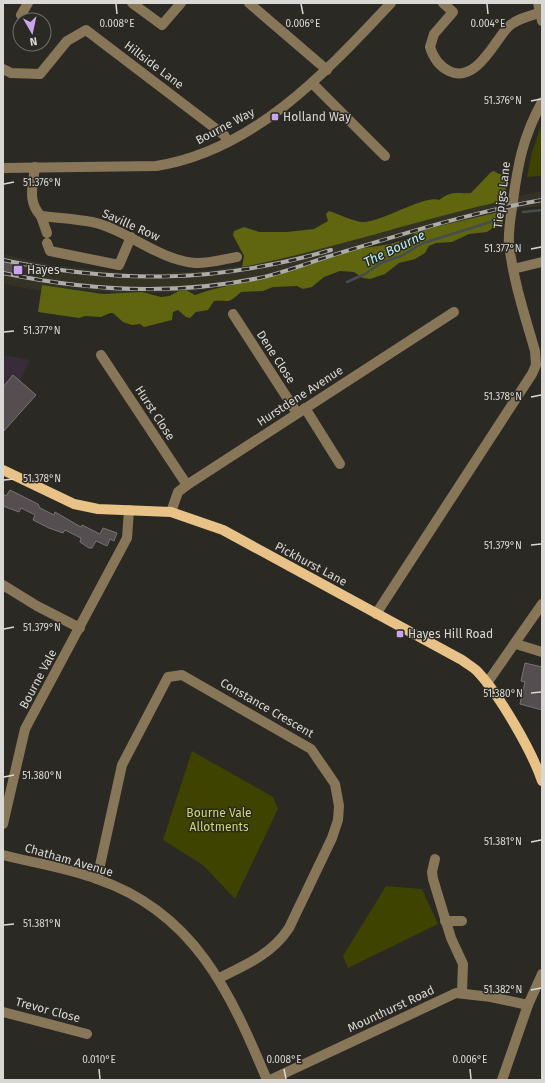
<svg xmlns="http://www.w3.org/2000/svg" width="545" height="1083" viewBox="0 0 545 1083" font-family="'Fira Sans',sans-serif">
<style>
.commercial{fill:#382c39}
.built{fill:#343125}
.green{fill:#3e4300}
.forest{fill:#5f660f}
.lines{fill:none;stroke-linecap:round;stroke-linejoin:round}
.stream{stroke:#454d4e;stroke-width:2.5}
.building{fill:#554e51;stroke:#797274}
.minor{stroke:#887659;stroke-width:10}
.major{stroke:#e8c286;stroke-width:10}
.rail-casing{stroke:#adaca8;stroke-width:4}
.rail{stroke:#2b2924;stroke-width:2.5;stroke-dasharray:8;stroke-linecap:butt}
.ticks{fill:none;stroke:#d9d8d4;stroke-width:1.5}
.poi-dot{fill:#c9a5ee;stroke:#2b2924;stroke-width:1.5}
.labels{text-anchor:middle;stroke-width:3;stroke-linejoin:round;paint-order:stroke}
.street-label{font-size:12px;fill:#d9d8d4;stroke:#2b2924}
.poi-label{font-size:12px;fill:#d9d8d4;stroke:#2b2924;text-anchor:start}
.park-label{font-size:12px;fill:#cdd96c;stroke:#2b2924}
.water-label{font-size:13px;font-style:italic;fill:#bceff8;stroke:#2b2924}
.ticks-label{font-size:10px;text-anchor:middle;fill:#d9d8d4;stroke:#2b2924;stroke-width:3;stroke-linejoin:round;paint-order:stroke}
</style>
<rect width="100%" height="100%" fill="#2b2924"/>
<path class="commercial" d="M3 355 30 360 20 381 3 432Z"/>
<path class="built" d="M542 191V206L522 208 458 223 375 245 302 270 250 282 217 288 184 292 126 294 43 286 42 291 3 284V254L51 265 127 273 154 274 212 270 244 265 464 207Z"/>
<g class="green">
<path d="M542 123V176L527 177 532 152Z"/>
<path d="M192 751 273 797 278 809 235 899 203 865 163 840Z"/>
<path d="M386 886 422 889 438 924 348 968 343 956Z"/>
</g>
<g class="forest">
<path d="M494 171 499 174 509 175 503 201C416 220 331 250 242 267L244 256 233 235 234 231 244 227 259 232H287L314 229 328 221 326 214 329 211C338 214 355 222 363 222 384 221 426 194 439 200 453 190 456 194 471 193L491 172Z"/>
<path d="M503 211V225L494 227 487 232 469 234 452 242 436 243 429 246 425 253 415 259 399 263 385 274 370 279 363 278 354 272 340 271 324 277 312 287 303 289 297 286 273 287 263 291 241 292C227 305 230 300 214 301L208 310 196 312 190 318 186 317 178 310 173 312 172 320 144 327 140 324 132 325 123 322 113 313H110L101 317 85 316 79 318 38 312 42 285 103 294 142 292 161 297 169 296 179 291 186 290 195 295 210 290 287 272 358 249 390 244 407 239 418 231Z"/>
</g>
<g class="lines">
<g class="stream">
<path d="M523 212 542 210"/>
<path d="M347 282 365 274 381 263 401 256 423 243 497 220"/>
</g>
</g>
<g class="building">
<path d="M3 261 20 265 18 275 3 272Z"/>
<path d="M13 375 36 395 3 432V387Z"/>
<path d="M10 490 38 504 40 508 54 515 55 512 81 527 82 525 100 534 103 528 117 533 114 541 110 539 107 546 96 541 92 548H89L80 542 81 538 65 530 63 533 49 528 33 520 35 515 21 508 19 512 3 506V494L6 496Z"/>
<path d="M525 663 542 667V710L520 704 525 682 521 681Z"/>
</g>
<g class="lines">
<g class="minor">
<path d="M132 3 162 25 181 3"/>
<path d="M249 3 327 70"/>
<path d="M443 3 453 12 434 34 430 47C433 57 439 66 449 71 476 84 494 42 508 27 516 19 529 16 539 13"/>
<path d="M538 3 542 21"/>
<path d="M21 15 28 3"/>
<path d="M3 69 11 73 40 74 67 41 86 30 224 135 228 142"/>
<path d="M312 83 385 156"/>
<path d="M35 167C33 185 27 202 41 216 58 218 76 219 92 222 128 230 158 260 195 263 208 264 224 259 237 257"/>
<path d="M3 168 156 166C254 151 327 71 391 3"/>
<path d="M41 216 47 233"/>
<path d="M47 243 50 251 119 265 131 237"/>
<path d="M513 269 542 262"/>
<path d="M233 314 297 413"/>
<path d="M101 355 187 485"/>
<path d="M305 408 340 464"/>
<path d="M171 512 178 492 187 485 454 312"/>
<path d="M3 585 37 606 80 628"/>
<path d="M376 614 532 374 536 365 535 351C525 316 513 280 509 244 508 230 511 215 513 201 518 163 523 137 542 102"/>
<path d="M516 644 542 652"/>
<path d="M487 683 542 604"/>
<path d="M3 824 25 729 127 538 129 510"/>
<path d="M3 855C34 863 67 868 97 879 194 912 230 992 267 1080"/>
<path d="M435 859 432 872 433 879 451 938 463 964 462 993"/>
<path d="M97 879 122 765 168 677 182 675 311 749 335 784 339 806 338 820 332 838 289 928C272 954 246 965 219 978"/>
<path d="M445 921H462"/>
<path d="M3 1012 87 1034"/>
<path d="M270 1080 456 993 491 997 528 1005"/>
<path d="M502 1080 528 1005 542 974"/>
</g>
<path class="major" d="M3 470 74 504 98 509 171 512 223 530 462 660C467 664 473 667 477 671 499 694 532 751 542 781"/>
<g class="rail-casing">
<g id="rail">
<path d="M3 260C118 284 217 283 331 250"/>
<path d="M3 273C88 291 173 296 259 278 287 272 312 261 340 253 406 233 473 212 542 200"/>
</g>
</g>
<use href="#rail" class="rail"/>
</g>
<path class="ticks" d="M116 4 117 14M301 4 303 14M487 4 488 14M531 101 541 99M4 184 14 182M531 249 541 247M4 332 14 331M531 397 541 395M4 480 14 479M531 545 541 544M4 629 14 627M531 693 541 692M4 777 14 775M531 842 541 840M4 925 14 924M531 990 541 988M99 1069 100 1079M284 1069 286 1079M470 1069 471 1079"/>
<g class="poi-dot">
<rect x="271" y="113" width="8" height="8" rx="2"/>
<rect x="13" y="265" width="10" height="10" rx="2"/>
<rect x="396" y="630" width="8" height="8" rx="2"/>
</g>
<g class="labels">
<g class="street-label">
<text transform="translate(154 65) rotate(37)" y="4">Hillside Lane</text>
<text transform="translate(225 126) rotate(-28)" y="4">Bourne Way</text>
<text transform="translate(502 195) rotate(-83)" y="4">Tiepigs Lane</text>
<text transform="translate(131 225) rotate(24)" y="4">Saville Row</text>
<text transform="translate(276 357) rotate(57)" y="4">Dene Close</text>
<text transform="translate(300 396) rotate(-33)" y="4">Hurstdene Avenue</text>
<text transform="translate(155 413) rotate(57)" y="4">Hurst Close</text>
<text transform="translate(311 564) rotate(28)" y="4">Pickhurst Lane</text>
<text transform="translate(38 679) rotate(-62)" y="4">Bourne Vale</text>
<text transform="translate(267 708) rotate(30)" y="4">Constance Crescent</text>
<text transform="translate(69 860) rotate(16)" y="4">Chatham Avenue</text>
<text transform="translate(391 1009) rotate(-25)" y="4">Mounthurst Road</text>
<text transform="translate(48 1010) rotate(15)" y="4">Trevor Close</text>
</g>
<g class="poi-label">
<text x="283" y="121">Holland Way</text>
<text x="27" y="274">Hayes</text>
<text x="408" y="638">Hayes Hill Road</text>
</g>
<g class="park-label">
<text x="219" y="817">Bourne Vale<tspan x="219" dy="14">Allotments</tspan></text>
</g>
<g class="water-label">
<text transform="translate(394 248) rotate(-26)" y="5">The Bourne</text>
</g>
</g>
<g class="ticks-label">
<text x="117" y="27">0.008°E</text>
<text x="303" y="27">0.006°E</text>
<text x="488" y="27">0.004°E</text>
<text x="503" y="104">51.376°N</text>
<text x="42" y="186">51.376°N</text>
<text x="503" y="252">51.377°N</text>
<text x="42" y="334">51.377°N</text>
<text x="503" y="400">51.378°N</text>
<text x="42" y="482">51.378°N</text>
<text x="503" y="549">51.379°N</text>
<text x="42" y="631">51.379°N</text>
<text x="503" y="697">51.380°N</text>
<text x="42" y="779">51.380°N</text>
<text x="503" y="845">51.381°N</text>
<text x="42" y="927">51.381°N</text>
<text x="503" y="993">51.382°N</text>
<text x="99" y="1063">0.010°E</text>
<text x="284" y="1063">0.008°E</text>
<text x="470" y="1063">0.006°E</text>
</g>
<rect width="545" height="1083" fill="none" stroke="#d9d8d4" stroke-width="8"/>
<g transform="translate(32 32) rotate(171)"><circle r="19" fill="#2b2924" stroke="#716f6a"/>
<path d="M0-3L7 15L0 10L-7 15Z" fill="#c9a5ee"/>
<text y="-6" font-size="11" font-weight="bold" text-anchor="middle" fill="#d9d8d4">N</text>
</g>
</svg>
